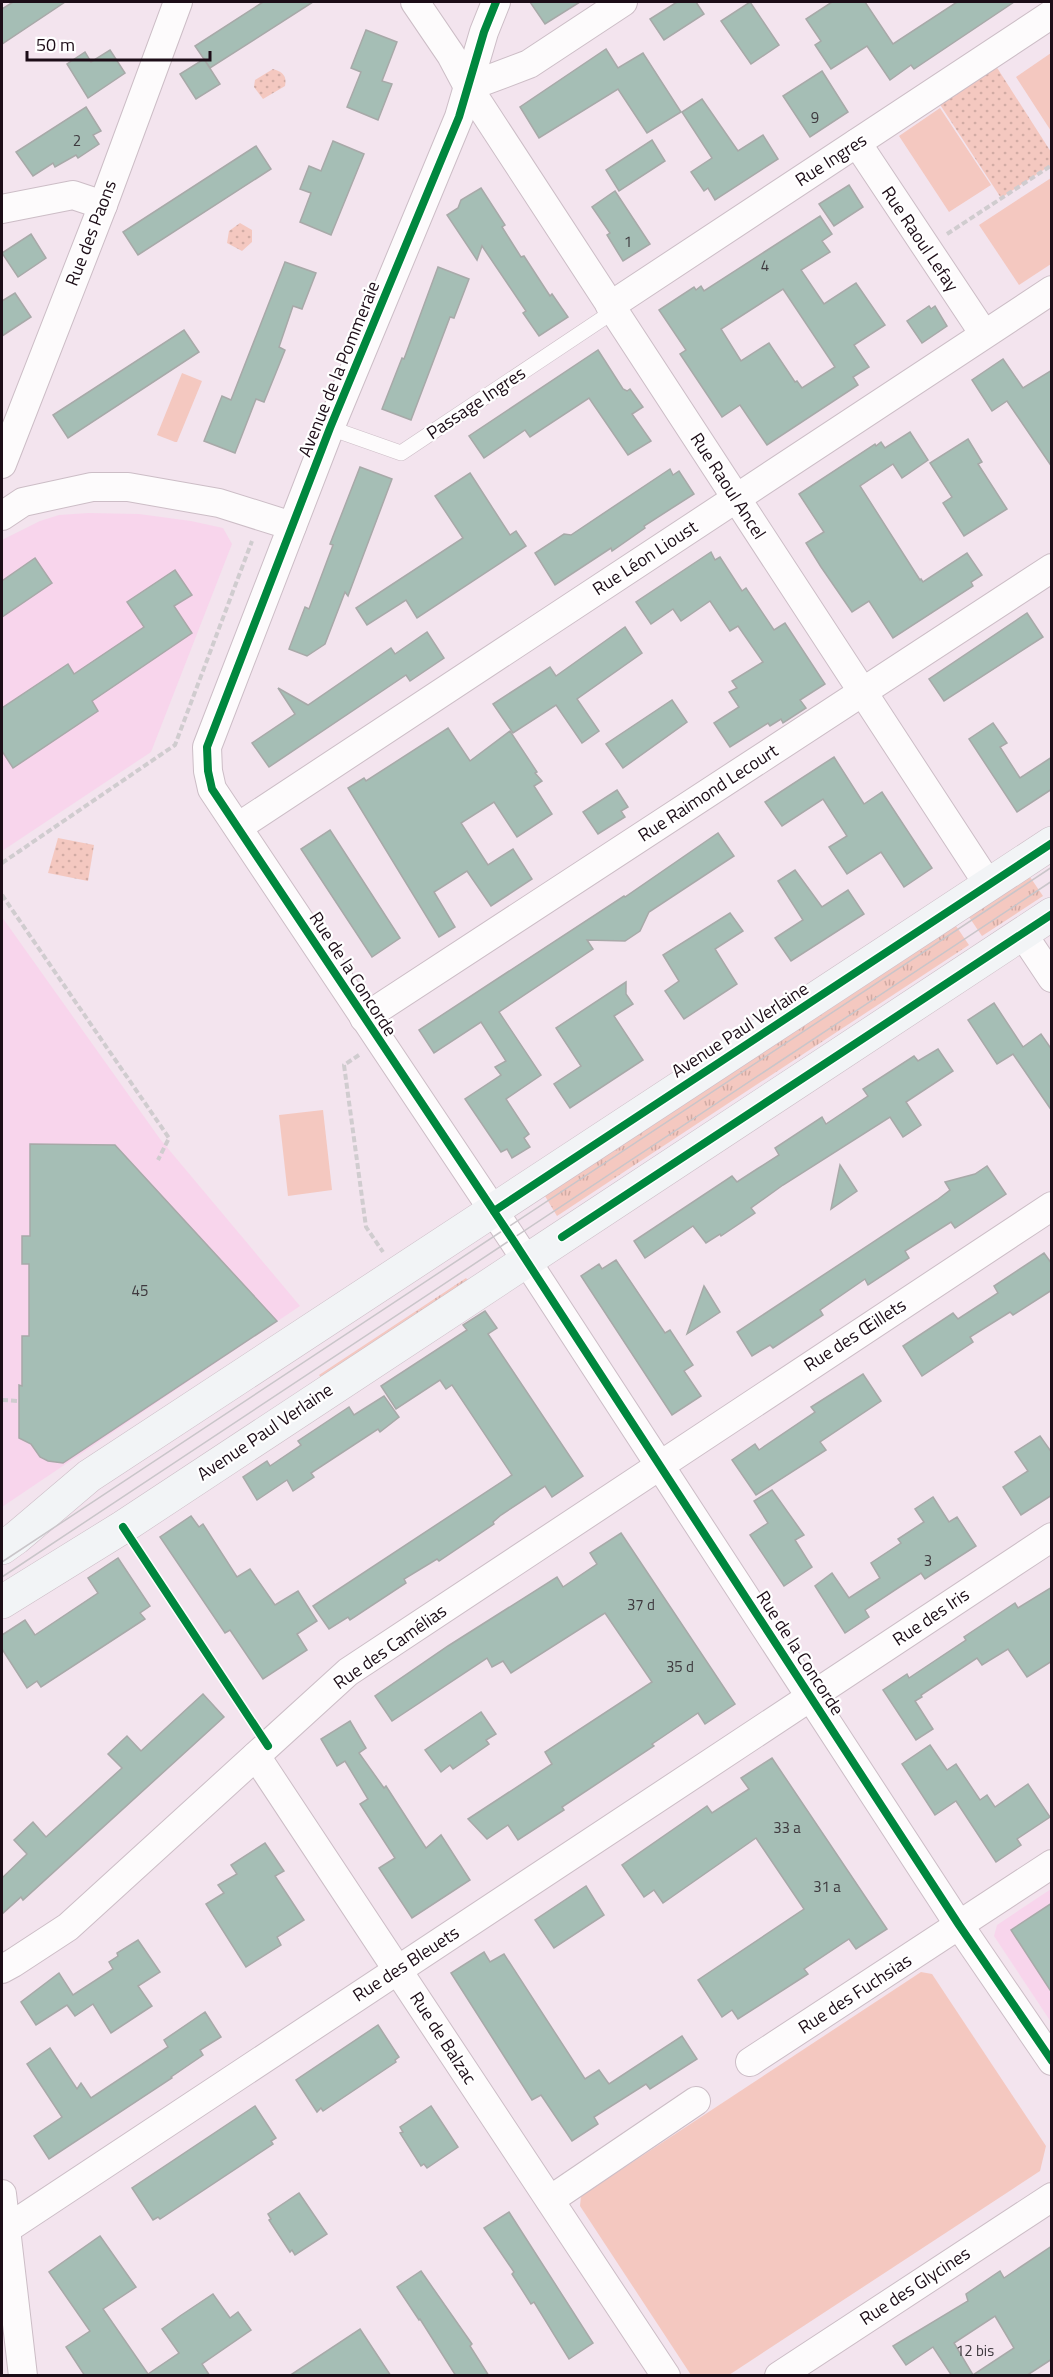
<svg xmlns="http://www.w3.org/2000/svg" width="1053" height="2377" viewBox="0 0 1053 2377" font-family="'Titillium Web',sans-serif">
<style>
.built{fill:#f8d5ec}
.grass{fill:url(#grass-tufts)}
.park{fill:url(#park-dots)}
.pitch{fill:#f4c8c0}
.building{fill:#a5beb5;stroke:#a7a9a8;stroke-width:1.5;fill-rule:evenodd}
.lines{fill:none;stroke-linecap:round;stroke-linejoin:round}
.lane-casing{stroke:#ccbdc6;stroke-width:16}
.street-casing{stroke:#ccbdc6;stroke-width:30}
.secondary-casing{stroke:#ccbdc6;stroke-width:34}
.path{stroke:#d0cccf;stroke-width:4;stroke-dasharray:6 3;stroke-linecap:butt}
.lane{stroke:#fdfbfc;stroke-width:15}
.street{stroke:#fdfbfc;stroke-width:28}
.secondary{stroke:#f2f4f6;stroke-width:33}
.tram{stroke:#c9c5c9;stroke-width:1.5}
.cycleway-casing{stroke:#fff;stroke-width:11}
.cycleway{stroke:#00873e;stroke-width:8}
.labels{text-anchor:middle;stroke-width:4.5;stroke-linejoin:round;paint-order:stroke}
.number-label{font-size:15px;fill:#3e393e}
.street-label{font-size:18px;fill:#1c0d17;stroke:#fff}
</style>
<defs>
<pattern id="grass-tufts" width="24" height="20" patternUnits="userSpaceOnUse" patternTransform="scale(1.5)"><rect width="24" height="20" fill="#f4c8c0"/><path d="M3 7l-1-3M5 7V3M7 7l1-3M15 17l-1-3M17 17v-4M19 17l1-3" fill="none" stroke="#d1aba4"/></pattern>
<pattern id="park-dots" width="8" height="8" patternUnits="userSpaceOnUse" patternTransform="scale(1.5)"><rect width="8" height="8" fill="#f4c8c0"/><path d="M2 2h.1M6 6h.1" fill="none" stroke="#d1aba4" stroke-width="1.8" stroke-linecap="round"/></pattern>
</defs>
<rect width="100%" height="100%" fill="#f3e4ee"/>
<g class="built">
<path d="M88 513 139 514 191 521 223 528 232 544 151 752 2 851V540L40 521 59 515Z"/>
<path d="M2 917 160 1139 300 1306 2 1507Z"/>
<path d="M1051 1889V2022L994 1936 997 1925Z"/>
</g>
<g class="grass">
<path d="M1030 877 1043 896 982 936 969 917Z"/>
<path d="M956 926 969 945 557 1216 545 1196Z"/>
<path d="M466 1278 473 1287 325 1384 319 1375Z"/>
</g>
<g class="park">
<path d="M994 63 1051 152V165L1001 198 937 100Z"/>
<path d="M273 69C283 72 287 76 285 86L263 99 254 87 255 80Z"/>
<path d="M240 223 252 230V242L242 251 227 243 229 231Z"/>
<path d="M58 838 94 845 88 881 48 873Z"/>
</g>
<g class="pitch">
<path d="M1051 53V131L1016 77Z"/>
<path d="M940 108 991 185 949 212 899 136Z"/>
<path d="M1051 178V264L1019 285 979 225Z"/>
<path d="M182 373 202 381 177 442H175L157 435Z"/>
<path d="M323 1110 332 1190 288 1196 279 1115Z"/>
<path d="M921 1972 932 1974 1046 2146 1040 2171 729 2375H691L580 2206 581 2196Z"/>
</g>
<g class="building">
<path d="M13 2H65L2 44V9Z"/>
<path d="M263 2H313L210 68 195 46Z"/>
<path d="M530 2H580L545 24Z"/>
<path d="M677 2H696L704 14 664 40 650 19Z"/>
<path d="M750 2 779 45 751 64 721 21Z"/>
<path d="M832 2H865L893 44 957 2H1014L914 69 911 65 890 80 867 46 831 69 815 45 821 41 806 19Z"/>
<path d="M366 30 397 42 382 81 392 84 378 120 347 107 361 72 351 68Z"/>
<path d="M606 49 618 68 643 53 681 112 647 133 618 89 539 138 520 107Z"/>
<path d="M110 50 125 73 88 98 67 64 85 52 91 62Z"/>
<path d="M204 59 220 84 196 99 180 74Z"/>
<path d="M822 71 848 112 810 137 783 96Z"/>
<path d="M702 99 738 151 763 135 778 159 715 200 708 188 704 191 691 172 712 158 682 112Z"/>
<path d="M86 107 101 131 93 135 99 144 78 158 76 155 55 167 53 163 33 176 16 152Z"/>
<path d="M652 140 665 161 619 191 606 170Z"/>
<path d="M333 141 364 154 331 235 300 222 311 193 300 189 309 166 321 171Z"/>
<path d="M256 146 271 169 138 255 123 232Z"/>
<path d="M849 185 863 207 834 226 819 204Z"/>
<path d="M481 188 505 225 502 227 521 257 524 256 550 296 552 294 568 317 539 336 523 313 526 311 482 246 477 260 447 215 458 208 461 200Z"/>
<path d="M615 191 650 244 623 261 607 235 610 233 592 207Z"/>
<path d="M820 216 832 234 822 241 830 252 801 270 824 304 856 283 885 325 854 345 869 367 853 377 858 385 767 445 740 405 722 417 680 354 686 350 659 310 694 287 696 290 701 286 704 291ZM783 289 835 367 802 388 797 381 795 382 769 343 741 361 721 329Z"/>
<path d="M31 234 46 258 18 277 2 253Z"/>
<path d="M285 262 316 273 302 309 293 306 279 347 285 350 275 375 264 402 256 399 235 453 204 441 222 396 231 400Z"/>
<path d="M438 267 469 279 454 318 450 317 411 420 382 409 402 358 404 359Z"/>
<path d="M15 293 31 317 2 336V301Z"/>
<path d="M929 306 931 309 935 306 947 326 922 343 907 321Z"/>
<path d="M184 330 199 352 68 438 53 415Z"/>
<path d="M598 350 623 389 627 391 630 389 643 407 632 414 651 441 628 455 589 398 530 437 525 430 484 458 469 436Z"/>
<path d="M1003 359 1023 388 1052 370V467L1007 401 992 411 972 380Z"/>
<path d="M910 432 928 460 902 478 893 464 860 486 920 580 921 579 923 582 967 553 982 575 971 582 973 586 893 638 869 601 852 612 821 567 806 543 824 532 799 494 875 444 876 446 881 442 885 448Z"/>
<path d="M968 439 982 462 978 464 1007 509 964 536 943 503 952 497 930 463Z"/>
<path d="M360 467 392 479 348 596 345 592 325 644 307 656 289 649 305 607 309 609 333 545 330 544Z"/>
<path d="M670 469 673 475 679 471 694 494 644 526 645 528 612 551 611 548 555 585 535 553 564 534 571 535Z"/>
<path d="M470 473 510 535 516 531 526 546 417 618 406 600 367 625 356 608 463 538 435 496Z"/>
<path d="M711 552 715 560 720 557 742 591 746 588 774 630 785 623 825 684 800 700 806 708 783 723 781 719 770 726 768 723 730 747 714 723 739 707 729 692 737 688 732 681 763 662 738 626 730 631 710 601 681 621 673 609 651 624 636 602Z"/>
<path d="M35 558 52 583 2 617V581Z"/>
<path d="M175 570 192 595 174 606 192 633 92 701 98 711 13 768 2 751V708L68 664 74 674 144 627 127 602Z"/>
<path d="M1027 613 1043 637 944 701 929 679Z"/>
<path d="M625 627 642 653 577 699 599 731 582 743 556 705 513 733 493 704 550 667 556 676Z"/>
<path d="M427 632 444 658 410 681 406 675 269 767 252 743 295 714 278 688 308 705 391 648 395 654Z"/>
<path d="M672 700 687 722 623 768 606 744Z"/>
<path d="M993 723 1007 743 1000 747 1020 778 1052 757V789L1017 812 969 739Z"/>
<path d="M448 728 470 761 510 731 537 772 535 773 542 781 534 786 552 814 517 837 494 802 461 823 488 865 513 849 532 879 491 906 467 871 434 892 455 927 439 937 348 788 364 778 366 781Z"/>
<path d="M834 757 864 804 882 792 932 868 904 887 881 852 847 874 829 847 847 836 823 799 782 826 765 802Z"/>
<path d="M617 790 628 807 621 811 625 817 598 834 583 812Z"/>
<path d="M330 830 400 938 372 957 301 849Z"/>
<path d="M718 833 734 856 649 912 640 931 625 941 587 940 593 949 499 1012 541 1075 506 1099 529 1134 524 1138 530 1147 512 1158 507 1149 501 1152 465 1099 501 1075 495 1067 506 1061 481 1022 434 1053 419 1030 624 896 625 897Z"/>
<path d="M795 870 822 907 848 890 864 914 791 961 775 938 803 920 778 881Z"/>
<path d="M730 913 743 931 715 949 737 984 684 1019 665 991 679 981 663 955Z"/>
<path d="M626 982V994L633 1004 614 1016 643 1060 570 1108 554 1084 581 1066 556 1028Z"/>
<path d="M994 1003 1023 1047 1041 1034 1052 1050V1111L1013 1054 997 1064 968 1020Z"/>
<path d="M938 1049 953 1071 906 1102 921 1125 903 1137 890 1117 783 1185 751 1208 755 1213 721 1236 720 1234 706 1243 693 1226 645 1258 634 1241 732 1176 737 1182 757 1169 779 1155 775 1148 822 1117 826 1124 868 1096 863 1089 914 1056 918 1061Z"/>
<path d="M30 1144 115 1145 277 1321 63 1463 48 1461 40 1457 31 1444 19 1438V1385L22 1386V1336H29V1264H22V1236H30Z"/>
<path d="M840 1165 857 1191 831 1209Z"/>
<path d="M987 1166 1006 1194 955 1228 951 1222 905 1251 909 1258 868 1285 865 1279 820 1310 823 1315 773 1348 770 1345 752 1356 737 1332 937 1200 950 1190 945 1182 975 1174Z"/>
<path d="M1044 1253 1052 1264V1290L1013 1315 1010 1312 970 1337 973 1342 922 1376 903 1346 953 1313 958 1319 998 1293 994 1286Z"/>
<path d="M616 1260 665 1333 670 1330 693 1365 684 1371 701 1396 672 1415 581 1276 599 1264 602 1269Z"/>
<path d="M704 1286 720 1312 687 1334Z"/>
<path d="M485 1311 497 1328 488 1334 583 1476 552 1497 545 1486 501 1515 493 1522 494 1524 439 1561 437 1559 404 1579 406 1583 350 1620 348 1617 329 1629 313 1606 512 1475 452 1385 446 1389 440 1380 396 1409 381 1386 467 1330 463 1325Z"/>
<path d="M863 1374 881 1401 820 1442 826 1450 756 1495 732 1460 755 1444 759 1450 815 1412 811 1407Z"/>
<path d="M384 1396 399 1417 380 1432 378 1429 311 1473 314 1477 293 1491 287 1480 257 1500 243 1477 267 1461 270 1466 301 1445 298 1441 349 1407 354 1415Z"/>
<path d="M1040 1436 1052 1453V1495L1021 1515 1003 1487 1028 1471 1015 1452Z"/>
<path d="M772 1490 804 1535 795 1540 812 1567 784 1586 750 1535 768 1523 754 1501Z"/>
<path d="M933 1497 949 1522 957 1517 976 1546 925 1579 921 1573 901 1586 865 1610 869 1617 845 1633 815 1586 832 1573 849 1598 880 1578 871 1563 901 1543 898 1539 924 1522 915 1509Z"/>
<path d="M191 1516 199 1527 203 1524 237 1577 250 1569 275 1605 298 1591 317 1621 297 1634 307 1650 263 1679 230 1630 225 1633 160 1537Z"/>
<path d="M621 1533 735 1704 705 1724 698 1713 652 1744 654 1746 562 1807 564 1810 518 1840 508 1825 487 1839 468 1819 552 1764 545 1752 652 1682 605 1613 511 1673 503 1661 492 1667 487 1658 392 1721 375 1696 448 1646 557 1577 563 1587 597 1564 590 1553Z"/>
<path d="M118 1558 150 1606 140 1613 145 1619 41 1687 37 1681 27 1688 2 1649V1635L25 1620 35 1635 98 1593 88 1578Z"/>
<path d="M1052 1587V1661L1027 1677 1008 1649 982 1665 977 1658 921 1695 922 1697 915 1701 933 1729 916 1740 883 1690 907 1674 909 1678 966 1640 964 1637 1015 1603 1018 1608Z"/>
<path d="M203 1694 224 1717 23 1900 21 1897 2 1914V1878L27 1854 14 1840 33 1822 46 1837 122 1768 108 1754 127 1736 141 1751Z"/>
<path d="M481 1712 496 1734 486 1740 489 1744 453 1769 450 1765 441 1772 425 1750Z"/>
<path d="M350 1721 366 1748 359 1753 384 1788 386 1786 426 1848 441 1835 470 1880 412 1918 379 1868 395 1858 360 1804 368 1799 345 1761 337 1766 321 1739Z"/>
<path d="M930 1745 947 1770 956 1764 980 1800 987 1795 995 1807 1028 1784 1050 1817 1017 1839 1021 1845 996 1862 956 1801 935 1815 902 1764Z"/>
<path d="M772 1758 887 1929 856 1949 849 1939 804 1969 808 1974 738 2019 732 2010 722 2017 698 1980 804 1909 756 1838 663 1903 654 1890 644 1897 622 1865 707 1806 712 1813 749 1789 741 1778Z"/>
<path d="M265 1843 284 1871 275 1876 304 1920 277 1937 281 1945 246 1967 206 1904 224 1893 218 1885 237 1874 231 1865Z"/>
<path d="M586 1886 604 1915 554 1948 535 1920Z"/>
<path d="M1052 1903V1993L1011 1930Z"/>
<path d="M138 1940 160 1972 138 1986 152 2006 111 2033 93 2004 75 2016 67 2005 36 2025 21 2002 59 1973 73 1995 113 1969 109 1962 118 1956 117 1953Z"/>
<path d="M484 1952 490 1962 504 1954 585 2079 599 2070 609 2084 682 2036 697 2059 650 2089 646 2084 594 2117 598 2124 572 2141 541 2095 532 2100 451 1973Z"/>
<path d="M205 2012 221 2037 200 2050 203 2055 171 2077 172 2078 49 2159 34 2136 62 2117 27 2064 50 2048 77 2089 81 2083 91 2098 168 2047 164 2040Z"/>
<path d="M378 2025 399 2057 395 2060 396 2062 323 2111 321 2108 317 2112 296 2080Z"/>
<path d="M255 2106 276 2138 271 2141 273 2144 160 2219 158 2217 153 2220 132 2188Z"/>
<path d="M431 2106 458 2147 427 2168 424 2164 421 2166 400 2133 403 2132 400 2127Z"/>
<path d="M299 2193 327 2234 295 2255 292 2250 290 2252 269 2220 271 2219 268 2214Z"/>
<path d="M509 2212 593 2343 569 2359 534 2302 531 2304 519 2285 512 2274 514 2272 484 2228Z"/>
<path d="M100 2236 136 2287 103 2309 148 2374 179 2353 162 2329 180 2316 213 2294 230 2318 238 2312 251 2330 202 2364 210 2376H85L66 2347 90 2331 49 2272Z"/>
<path d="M1052 2246V2359L1026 2376H952L933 2347 906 2365 893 2346 968 2301 966 2294 1000 2271 1004 2278ZM995 2316 1014 2348 973 2375 954 2343Z"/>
<path d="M421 2271 472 2344 470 2346 489 2376H456L420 2319 419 2320 397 2287Z"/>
<path d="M360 2329 391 2376H289Z"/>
</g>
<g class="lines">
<g class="lane-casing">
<path id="lane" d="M330 428 401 453 614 311"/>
</g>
<g class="street-casing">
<g id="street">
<path d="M415 2 451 55 468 87 988 884"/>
<path d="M496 2 484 32 459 117 330 428 207 747 208 771 212 789 513 1240 959 1925 1052 2061"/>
<path d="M468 87 529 64 623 2"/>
<path d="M857 143 984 334"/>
<path d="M2 209 73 195 103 205"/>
<path d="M610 306 1052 14"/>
<path d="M2 464 103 205 178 2"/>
<path d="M2 516 23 502 92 487H128L219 503 292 526"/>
<path d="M238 827 1052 290"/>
<path d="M1022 933 1052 978"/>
<path d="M364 1018 1052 568"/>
<path d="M256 1756 666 2376"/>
<path d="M2 1969 13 1963 68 1927 348 1672 1052 1206"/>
<path d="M750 2062 1052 1864"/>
<path d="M2 2194 23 2376"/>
<path d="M550 2200 696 2101"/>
<path d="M2 2232 1052 1537"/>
<path d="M779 2376 1052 2197"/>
</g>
</g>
<g class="secondary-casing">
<g id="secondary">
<path d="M2 1548 16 1538 89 1476 1052 843"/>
<path d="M2 1602 123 1527 1052 914"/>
</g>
</g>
<g class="path">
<path d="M947 234 1052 165"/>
<path d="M2 863 175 745 252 541"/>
<path d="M2 895 169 1138 158 1160"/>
<path d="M359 1055 344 1065 366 1227 383 1252"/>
<path d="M2 1400 19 1401"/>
<path d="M139 1551 254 1725"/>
</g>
<use href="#lane" class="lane"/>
<use href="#street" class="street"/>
<use href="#secondary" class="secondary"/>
<g class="tram">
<path d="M2 1562 1052 867"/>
<path d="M2 1577 1052 881"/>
</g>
<g class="cycleway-casing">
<g id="cycleway">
<path d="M496 2 484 32 459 117 330 428 207 747 208 771 212 789 513 1240 959 1925 1052 2061"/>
<path d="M494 1211 1052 843"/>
<path d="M562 1237 1052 914"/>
<path d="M123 1527 268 1746"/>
</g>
</g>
<use href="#cycleway" class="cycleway"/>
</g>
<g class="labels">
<g class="number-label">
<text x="815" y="123">9</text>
<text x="77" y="146">2</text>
<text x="628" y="247">1</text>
<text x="765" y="271">4</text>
<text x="140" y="1296">45</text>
<text x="928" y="1566">3</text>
<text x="641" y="1610">37 d</text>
<text x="680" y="1672">35 d</text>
<text x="787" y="1833">33 a</text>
<text x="827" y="1892">31 a</text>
<text x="975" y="2356">12 bis</text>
</g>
<g class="street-label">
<text transform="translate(831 160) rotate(-33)" y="6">Rue Ingres</text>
<text transform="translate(91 233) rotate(-69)" y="6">Rue des Paons</text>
<text transform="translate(920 239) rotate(56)" y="6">Rue Raoul Lefay</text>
<text transform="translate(339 369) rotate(-68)" y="6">Avenue de la Pommeraie</text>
<text transform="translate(476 403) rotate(-34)" y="6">Passage Ingres</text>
<text transform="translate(728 486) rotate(57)" y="6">Rue Raoul Ancel</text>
<text transform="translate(645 558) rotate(-33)" y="6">Rue Léon Lioust</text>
<text transform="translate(708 793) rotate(-33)" y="6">Rue Raimond Lecourt</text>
<text transform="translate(353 974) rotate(57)" y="6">Rue de la Concorde</text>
<text transform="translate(740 1030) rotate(-33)" y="6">Avenue Paul Verlaine</text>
<text transform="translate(855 1335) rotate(-33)" y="6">Rue des Œillets</text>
<text transform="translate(265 1432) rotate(-34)" y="6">Avenue Paul Verlaine</text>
<text transform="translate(931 1617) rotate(-34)" y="6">Rue des Iris</text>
<text transform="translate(390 1647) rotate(-35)" y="6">Rue des Camélias</text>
<text transform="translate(800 1653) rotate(57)" y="6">Rue de la Concorde</text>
<text transform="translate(406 1964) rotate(-33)" y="6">Rue des Bleuets</text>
<text transform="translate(855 1994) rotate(-33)" y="6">Rue des Fuchsias</text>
<text transform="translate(443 2038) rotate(57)" y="6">Rue de Balzac</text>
<text transform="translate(915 2286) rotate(-33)" y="6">Rue des Glycines</text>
</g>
</g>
<rect width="1053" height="2377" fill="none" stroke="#1c0d17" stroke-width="6"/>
<path d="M27 51v9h183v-9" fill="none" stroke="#1c0d17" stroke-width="3"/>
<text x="36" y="51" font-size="18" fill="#1c0d17" stroke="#ffffff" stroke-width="4.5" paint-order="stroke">50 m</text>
</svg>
